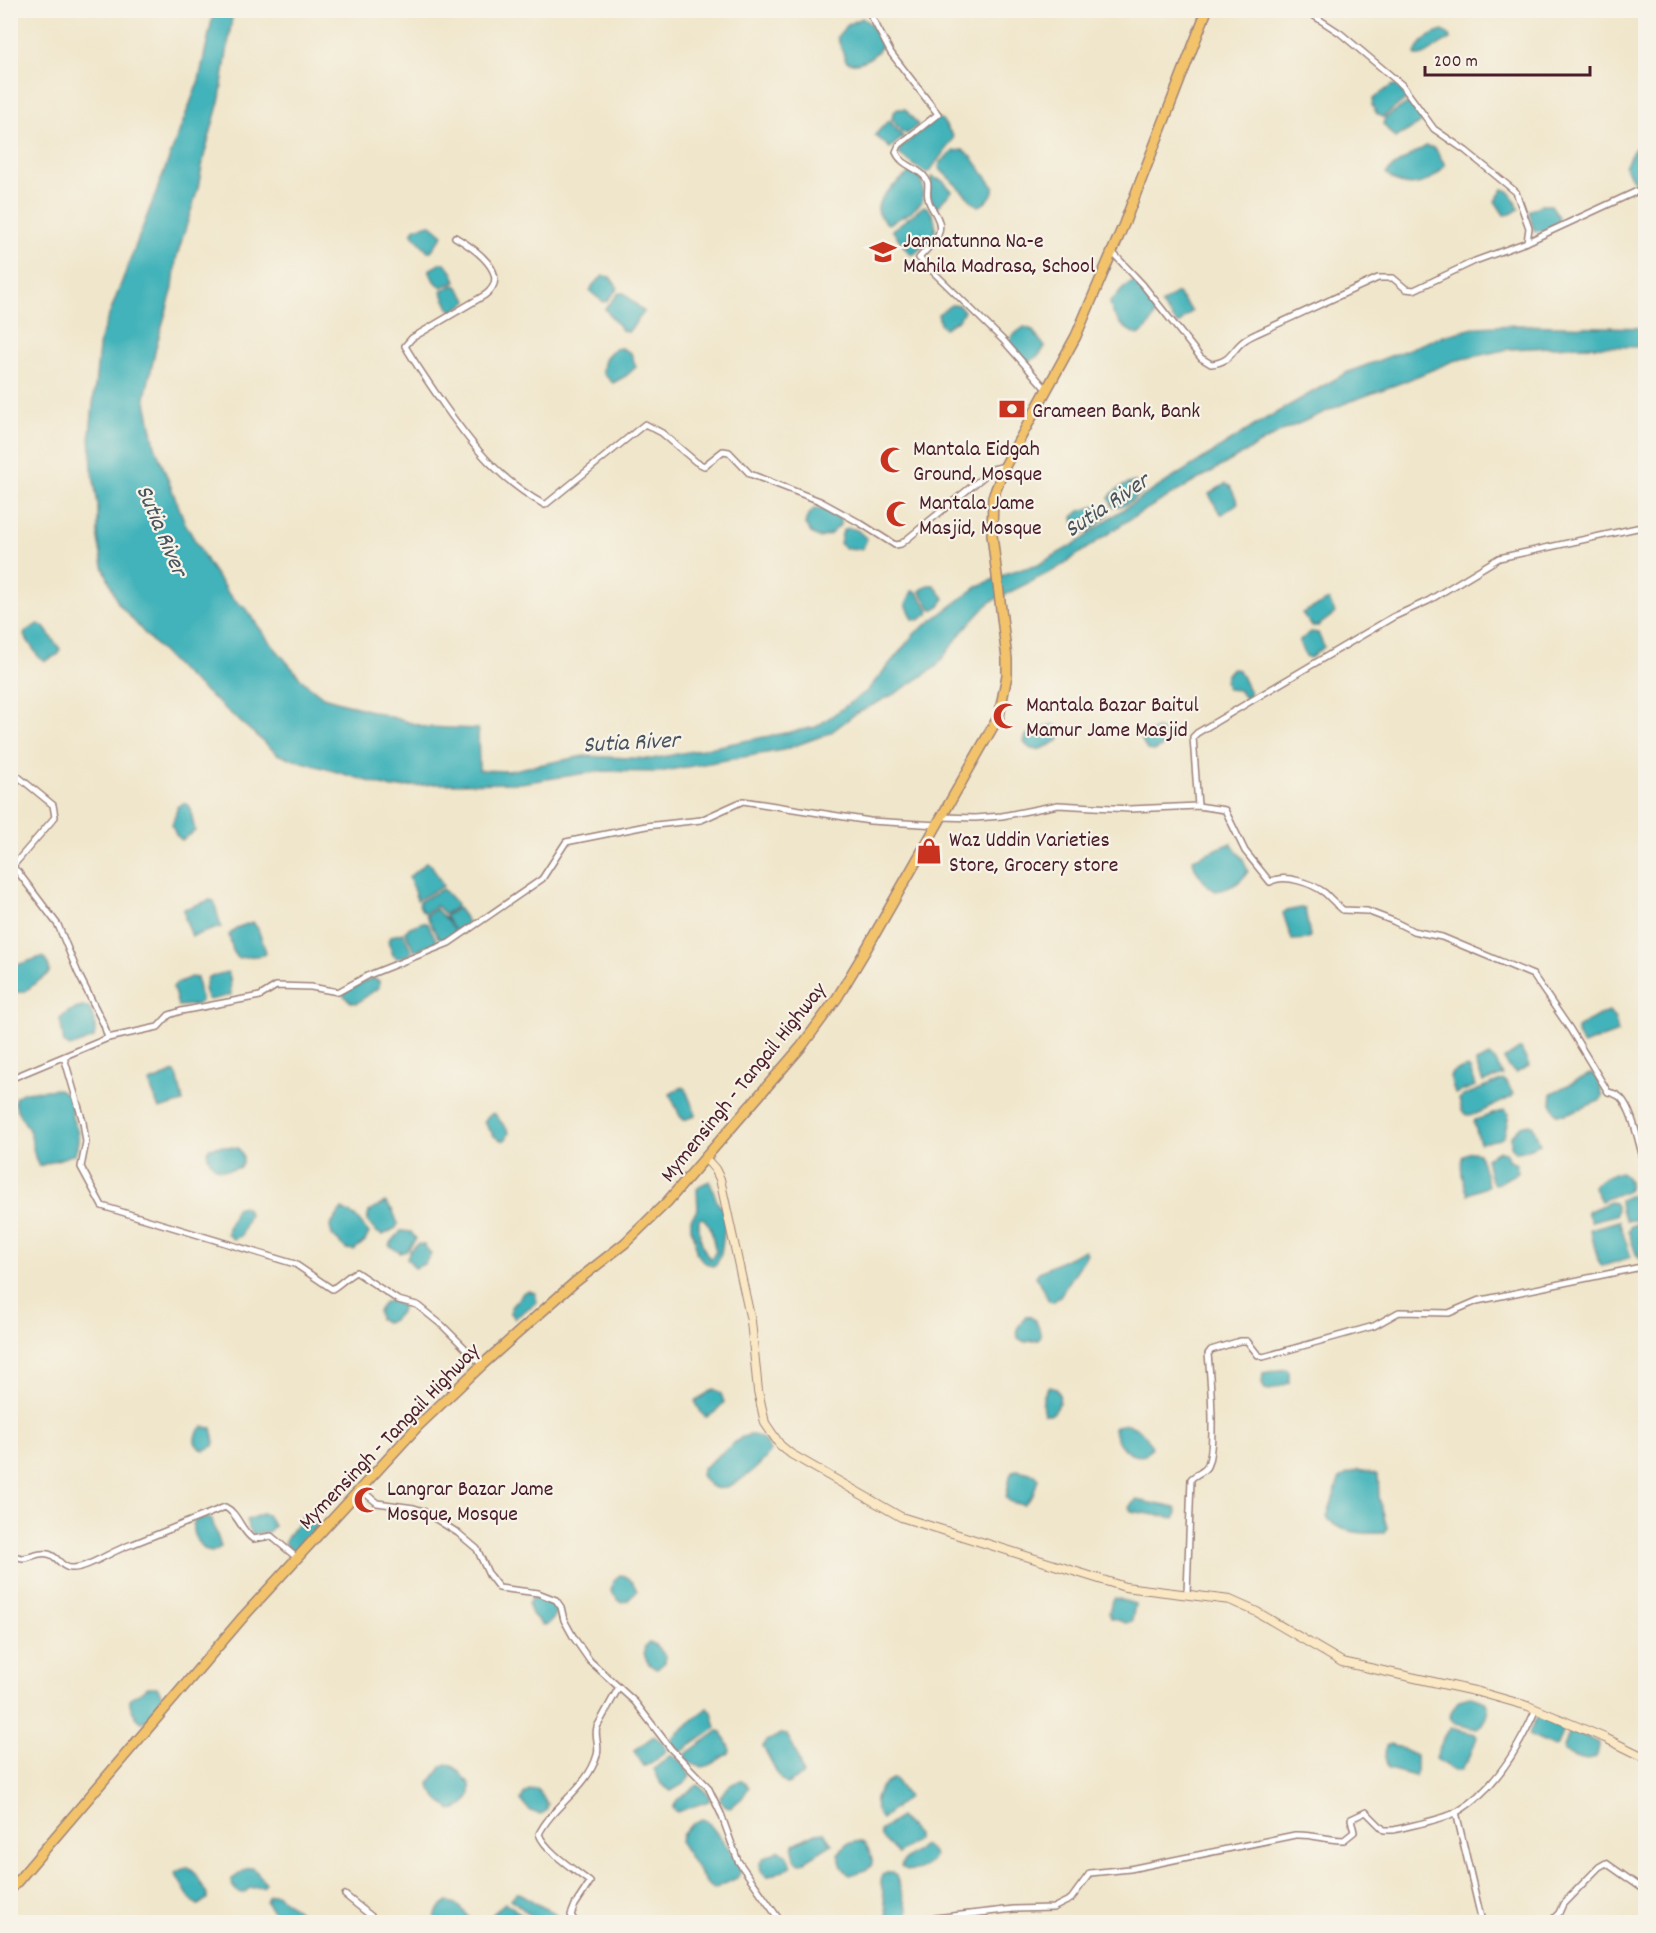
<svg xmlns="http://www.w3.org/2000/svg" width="1656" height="1933" viewBox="0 0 1656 1933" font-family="Dekko,sans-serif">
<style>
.water{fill:#43b3ba;stroke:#466972;stroke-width:1.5;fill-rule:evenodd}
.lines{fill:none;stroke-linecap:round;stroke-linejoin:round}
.street-casing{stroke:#9d827b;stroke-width:8}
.secondary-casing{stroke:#9d827b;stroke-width:10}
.highway-casing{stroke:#9d827b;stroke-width:12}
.street{stroke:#fff;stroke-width:5}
.secondary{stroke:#fae7c3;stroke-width:8}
.highway{stroke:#f2c36a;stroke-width:9}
.labels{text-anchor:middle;stroke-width:4.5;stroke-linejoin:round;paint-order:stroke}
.poi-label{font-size:22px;fill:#4a1f2b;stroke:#f7f3e8;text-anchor:start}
.street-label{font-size:22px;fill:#4a1f2b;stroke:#f7f3e8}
.water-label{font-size:24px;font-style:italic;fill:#48535d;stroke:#f7f3e8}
</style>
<rect width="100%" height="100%" fill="#f7f3e8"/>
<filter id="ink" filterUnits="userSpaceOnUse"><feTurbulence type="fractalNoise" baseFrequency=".0167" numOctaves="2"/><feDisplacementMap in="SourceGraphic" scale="12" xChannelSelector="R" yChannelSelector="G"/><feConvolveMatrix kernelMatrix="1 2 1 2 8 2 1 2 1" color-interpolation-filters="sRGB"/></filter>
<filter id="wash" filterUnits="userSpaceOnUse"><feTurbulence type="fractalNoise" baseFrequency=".008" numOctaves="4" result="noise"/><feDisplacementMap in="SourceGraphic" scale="24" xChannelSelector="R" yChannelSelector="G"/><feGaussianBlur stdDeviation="1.35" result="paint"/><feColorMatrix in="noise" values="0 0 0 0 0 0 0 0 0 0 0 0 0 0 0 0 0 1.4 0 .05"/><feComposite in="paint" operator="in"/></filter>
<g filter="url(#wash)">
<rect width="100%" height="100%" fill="#f0e6cb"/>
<g class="water">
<path d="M214 11H233L220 98 204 156 198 188 176 259 173 288 157 343 145 397 155 446 185 523 209 565 230 596 246 609 268 640 304 682 323 697 425 727 478 729 479 770 508 771 584 756 652 759 816 727 867 691 915 633 977 587 1010 572 1038 565 1083 539 1111 517 1262 421 1346 373 1443 336 1478 327 1515 325 1646 328 1645 347 1572 346 1509 349 1453 361 1403 382 1343 404 1282 431 1133 517 1056 569 990 602 961 633 936 667 896 693 855 714 830 733 783 750 658 772 600 771 521 783 435 784 392 788 279 755 180 670 146 635 118 603 103 566 98 538V505L92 468 90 434 100 339 199 80Z"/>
<path d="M862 18C872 24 879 35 881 47 874 57 858 68 846 61L837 37 847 25Z"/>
<path d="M1443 31 1449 35 1450 39C1438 42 1429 57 1416 56L1415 53C1421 40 1430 34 1443 31Z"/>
<path d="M1396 85 1407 98 1383 117 1377 114 1372 105 1373 99 1391 86Z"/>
<path d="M1409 102 1424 119 1418 125 1395 138 1383 124 1385 118Z"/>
<path d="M898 109H905L918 125 907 134 902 132 892 119 893 113Z"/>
<path d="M937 118 942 120 953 136V139L930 171 925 173 899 154 900 148Z"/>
<path d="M889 120 903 137 890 148 875 135Z"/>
<path d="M1645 138V179L1635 183 1625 166 1633 151Z"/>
<path d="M1426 146 1435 148 1445 165C1431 185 1405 193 1386 174L1394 166Z"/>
<path d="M963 150 971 156 993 186C995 194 986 204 978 206L973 202 939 168 940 162 954 151Z"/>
<path d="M910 172C926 173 923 190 922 202L910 213 888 224C861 205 895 186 910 172Z"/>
<path d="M931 177 943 181 952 191 935 209 929 194Z"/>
<path d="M1503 189 1509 191 1519 209 1511 214 1504 215 1495 201Z"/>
<path d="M1541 205H1551L1559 217 1558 221 1548 229 1535 232 1532 225 1529 211Z"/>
<path d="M924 206C929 208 930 210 933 216 941 236 928 242 914 254H910L892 230Z"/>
<path d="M430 224 443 235 431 251H428L412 234V231L415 228Z"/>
<path d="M441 263H445L453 273 456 282 441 287 433 279 429 270Z"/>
<path d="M603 276 610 277 618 288 607 301 603 302 590 291 593 285Z"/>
<path d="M1138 281 1155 313C1153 322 1146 331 1138 335 1124 329 1111 317 1110 302L1128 284Z"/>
<path d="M453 285 457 286 468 301 453 311 449 308 441 291Z"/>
<path d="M619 293H624L644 312 628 332 622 330 605 309Z"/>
<path d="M1177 293 1192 311 1178 325 1161 304Z"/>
<path d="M951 305H959L964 311 959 319 945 328 940 324 938 314Z"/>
<path d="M1024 327 1032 330 1045 347 1040 354 1028 363 1021 357 1009 341 1012 336Z"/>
<path d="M621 348 631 353 636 367 626 376 613 383 603 373C603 360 608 349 621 348Z"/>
<path d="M1135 482 1144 490C1136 498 1124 509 1113 507L1109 498C1115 488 1124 485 1135 482Z"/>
<path d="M1225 484 1230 486 1238 503 1222 514 1219 512 1209 494Z"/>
<path d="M1096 506 1108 514 1089 532 1081 533 1074 523 1073 517 1080 511Z"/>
<path d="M814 509C824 508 832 513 840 519V525L829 535 820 538 811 533 805 524 807 517Z"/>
<path d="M849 528 857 530 867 539 863 548C855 551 845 550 840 543L843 530Z"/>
<path d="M928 585H934L944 598 941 605 932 610 920 591Z"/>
<path d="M912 591 917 592 929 610 928 614 919 620 913 619 906 604Z"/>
<path d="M1329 600 1335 613 1318 626H1312L1302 613Z"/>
<path d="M38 624 43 626 60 649 59 654 45 661 40 659 24 635 26 631Z"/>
<path d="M1311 632 1318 633 1324 647 1310 658 1306 656 1299 641Z"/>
<path d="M1233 669 1239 670 1251 695 1245 698 1239 690 1227 689C1224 681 1224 674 1233 669Z"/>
<path d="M1052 724 1057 726 1061 734 1059 740C1047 746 1034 757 1024 742L1026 735Z"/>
<path d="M1156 729 1161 730 1170 740 1169 743 1154 751 1147 750 1141 738Z"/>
<path d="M185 803 190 807 195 831 182 840 176 835 172 825 178 806Z"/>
<path d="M1231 843 1243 859 1248 871C1240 884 1230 888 1216 891 1207 887 1193 870 1193 859Z"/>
<path d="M427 862 432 866 443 886 417 900 409 877Z"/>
<path d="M443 889 457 904 456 907 445 914 437 906 425 913C421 911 418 905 420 901Z"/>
<path d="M210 900 214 901 221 927 192 936 185 918 184 909Z"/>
<path d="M458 908 468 922 458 931 454 929 455 934 442 940 438 937 426 915 436 909 453 928 445 916Z"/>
<path d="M1301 908 1305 909 1310 936 1308 939 1292 940 1283 913 1286 911Z"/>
<path d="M253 922 258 929 266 952 263 955 238 958 233 951 229 935 236 928Z"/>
<path d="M423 922 428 924 437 942 415 951 405 932 410 927Z"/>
<path d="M403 933 412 952 409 955 397 958 393 955 388 941 392 936Z"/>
<path d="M41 957 44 958C47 963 51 968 49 973L24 992H15L11 987V967Z"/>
<path d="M227 972 230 977 231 995 210 1000 207 998 204 989 208 977Z"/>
<path d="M191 977 197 978 201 1001 196 1005 178 1006 173 987 177 983Z"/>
<path d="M372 978 379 981V987L357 1003 351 1002 343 995 346 991Z"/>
<path d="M81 1007H88C95 1017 97 1026 94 1038L70 1047 64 1043 60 1019 68 1012Z"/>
<path d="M1609 1012 1615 1019 1618 1032 1583 1045 1577 1033V1028L1599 1015Z"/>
<path d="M1519 1049H1521L1529 1066 1516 1073 1507 1066 1504 1059Z"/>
<path d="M1489 1056 1495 1060 1503 1075 1483 1082 1476 1064V1062Z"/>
<path d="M1467 1067 1470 1069 1475 1086 1455 1094 1450 1076 1453 1072Z"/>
<path d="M175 1072 178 1078 183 1102 159 1109 150 1085V1082Z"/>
<path d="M1592 1073 1598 1079 1603 1097 1599 1101 1566 1114H1557L1551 1103 1552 1093Z"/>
<path d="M1503 1080 1507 1083 1513 1094 1512 1097 1476 1114 1467 1115 1462 1111 1459 1099 1465 1095Z"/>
<path d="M682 1087 685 1088 696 1115 684 1120 680 1116 670 1094Z"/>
<path d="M58 1089C71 1094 72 1103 72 1116 72 1121 76 1125 77 1130 80 1138 77 1146 75 1154L39 1166C32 1156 34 1144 30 1133 26 1120 14 1113 15 1098L24 1092Z"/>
<path d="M1504 1110 1509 1114 1504 1136 1500 1139 1480 1143 1474 1123 1475 1120Z"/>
<path d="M494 1113 509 1132 506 1139 503 1141 495 1137 484 1122 488 1116Z"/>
<path d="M1530 1124 1533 1126 1540 1144 1523 1151 1516 1152 1511 1146V1136L1521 1126Z"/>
<path d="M221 1146 238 1148C243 1154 245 1161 240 1167 224 1173 209 1170 207 1151L210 1148Z"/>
<path d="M1499 1151 1506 1152 1508 1160 1516 1164 1518 1172 1499 1183 1494 1184 1490 1177 1486 1158Z"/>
<path d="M1471 1152 1479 1153 1488 1185 1486 1187 1468 1194C1463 1184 1459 1165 1463 1155Z"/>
<path d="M1620 1172C1627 1175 1632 1183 1628 1190L1601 1201 1593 1186 1605 1177Z"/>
<path d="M710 1181 717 1202 724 1211 725 1226 721 1253 716 1265 712 1266 704 1262 696 1252 695 1238 691 1229V1219L698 1209 697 1189 703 1184ZM703 1218 710 1226 716 1252 710 1259C702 1248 698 1233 699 1219Z"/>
<path d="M1645 1188V1218L1627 1221 1621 1210 1620 1200Z"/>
<path d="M385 1202 393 1211 398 1224 396 1228 383 1235 376 1232 367 1221 369 1212Z"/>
<path d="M1610 1202 1615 1203 1617 1207 1616 1215 1591 1221 1587 1212Z"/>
<path d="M242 1206 247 1209 249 1214 241 1236 233 1239 227 1234 228 1228 236 1208Z"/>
<path d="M342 1209 355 1216 369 1233 365 1241 354 1250 346 1249 332 1235 330 1226Z"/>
<path d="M1645 1220V1260L1642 1261 1636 1254 1628 1231 1631 1226Z"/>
<path d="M1619 1221 1631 1257 1602 1266 1598 1260 1590 1229Z"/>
<path d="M401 1231 411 1232 416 1239 406 1251 400 1253 389 1245Z"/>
<path d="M418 1244 424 1245 431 1254 424 1264 415 1268 407 1258 410 1250Z"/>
<path d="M1085 1250 1087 1253 1084 1259 1060 1296 1053 1302 1049 1301 1036 1276 1039 1272Z"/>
<path d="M529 1291 535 1293 537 1302 515 1318 511 1313V1307L524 1292Z"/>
<path d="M391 1301 402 1306V1310L393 1320 387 1323 379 1319 378 1311 385 1302Z"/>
<path d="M1026 1316C1037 1317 1038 1326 1041 1336L1039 1340 1025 1342 1018 1338 1017 1329Z"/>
<path d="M1286 1369 1289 1372V1383L1270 1390 1265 1389 1262 1384 1263 1373Z"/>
<path d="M1049 1386C1064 1388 1061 1406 1052 1414H1044C1041 1404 1043 1394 1049 1386Z"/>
<path d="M714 1389 721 1394 724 1402 714 1413 706 1417 702 1414 695 1401Z"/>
<path d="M1127 1424C1140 1429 1146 1434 1152 1447L1145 1455C1129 1459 1116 1444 1114 1429L1116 1426Z"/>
<path d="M203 1427 212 1428 215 1442 214 1446 204 1450C191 1445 193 1434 203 1427Z"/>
<path d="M751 1435C763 1436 765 1441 770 1451 765 1464 730 1492 715 1488 709 1486 704 1480 701 1475L703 1468 742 1437Z"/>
<path d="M1017 1470 1035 1474 1038 1479 1033 1495 1024 1505 1011 1502 1006 1498 1010 1476 1013 1471Z"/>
<path d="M1358 1470 1378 1474 1379 1498 1387 1528 1384 1533C1366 1534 1338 1534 1327 1517L1339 1480 1347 1474Z"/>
<path d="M1136 1500 1175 1508 1177 1512 1175 1518 1131 1511 1129 1507Z"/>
<path d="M262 1514 267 1515 274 1526 268 1532 253 1534 248 1528 247 1520Z"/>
<path d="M303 1516 311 1517 317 1528 297 1549 294 1551 290 1550 285 1542 290 1533Z"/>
<path d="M200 1518H208L212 1520 221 1547 212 1552C201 1551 189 1533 194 1522Z"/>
<path d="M620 1575C629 1576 633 1582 637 1591L627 1601 620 1602 611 1591 613 1581Z"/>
<path d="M532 1598C551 1598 565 1610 547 1625H542L532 1614 528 1603Z"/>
<path d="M1115 1598 1135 1604 1132 1621 1126 1623 1111 1618 1109 1613 1112 1600Z"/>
<path d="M649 1642 654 1644 666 1656 665 1662 657 1669C648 1666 642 1656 645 1646Z"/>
<path d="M148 1687H157L162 1696C156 1705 153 1718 142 1722 135 1718 129 1706 130 1699Z"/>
<path d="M1471 1697 1485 1702 1488 1706C1488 1714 1483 1725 1477 1729L1455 1724 1450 1717 1451 1712 1459 1700Z"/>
<path d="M707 1708 712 1712 716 1728 681 1752 673 1745 671 1739Z"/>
<path d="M1542 1715 1565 1724 1557 1746 1554 1747 1528 1735 1536 1719Z"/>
<path d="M1451 1728 1475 1734 1477 1737 1470 1756 1461 1770H1454L1436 1759 1444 1736Z"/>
<path d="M1569 1730H1574L1599 1743C1599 1769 1577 1759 1564 1751L1563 1748Z"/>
<path d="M718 1731 722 1732 730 1750 729 1753C711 1763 704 1775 685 1759L686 1754Z"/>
<path d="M781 1734 787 1735 797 1755 803 1775 787 1784 781 1780 763 1746 767 1741Z"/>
<path d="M654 1736 662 1742 667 1750 652 1763 644 1766 634 1751Z"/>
<path d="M1390 1743 1416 1755V1772L1415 1776 1388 1769 1385 1757 1386 1745Z"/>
<path d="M671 1755 683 1763 690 1776 685 1783 671 1791 661 1784 654 1769Z"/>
<path d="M447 1764 454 1767 470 1784C472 1798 465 1808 451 1810L442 1803 430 1789 429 1784 442 1766Z"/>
<path d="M892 1779H895L908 1797 882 1819C869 1806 877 1786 892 1779Z"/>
<path d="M742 1781 749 1787 742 1798 730 1808 722 1803 720 1798C724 1789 732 1782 742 1781Z"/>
<path d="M698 1785 710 1796 709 1801 677 1812 673 1808 677 1800Z"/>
<path d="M537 1789 548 1804 546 1811 540 1815 529 1810 521 1800C523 1793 529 1789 537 1789Z"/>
<path d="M900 1817 917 1835V1839L898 1854 881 1837 880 1831Z"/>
<path d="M702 1819 707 1821 730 1850 741 1871 737 1878 714 1889 707 1884 680 1842C682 1831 692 1823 702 1819Z"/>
<path d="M824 1832 832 1844 802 1863 796 1862 793 1850 794 1844 816 1833Z"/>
<path d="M859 1841C865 1843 867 1845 869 1851 879 1870 864 1870 849 1875L842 1867 838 1854 846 1844Z"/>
<path d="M923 1845 932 1851 934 1856C929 1867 911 1876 901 1866L903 1862Z"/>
<path d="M780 1850 787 1855 791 1867 767 1877 761 1871 760 1863 764 1858Z"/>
<path d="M188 1867 196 1874 207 1895V1899L198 1905 190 1899 175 1873Z"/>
<path d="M248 1868H253L266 1883 263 1887 250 1888 243 1893C237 1893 231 1886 231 1880Z"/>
<path d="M889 1872H892L896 1876 908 1910V1919L892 1921 888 1918 881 1883 882 1875Z"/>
<path d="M516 1893H519L568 1922H538L511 1899Z"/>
<path d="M272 1894H276L312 1922H281L266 1902 268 1896Z"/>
<path d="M448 1902C458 1903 464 1911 470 1918V1922H435C433 1914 441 1906 448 1902Z"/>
<path d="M505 1903 511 1906 529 1922H484Z"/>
</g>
</g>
<g filter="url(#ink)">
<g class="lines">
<g class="street-casing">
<g id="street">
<path d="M868 10 891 53 938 114 899 145 896 152C901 165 916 167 924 176 931 183 926 190 928 198 929 205 933 209 936 215 947 234 931 244 919 258L1004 341 1046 389"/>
<path d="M1305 10 1340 33 1402 85 1434 129 1466 151 1516 192 1529 228 1527 242 1646 187"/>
<path d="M455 237C474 248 513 275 485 295L412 338 405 346C418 368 432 388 446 408 475 449 500 480 545 505L645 424 662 433 696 462 704 466 723 451 729 452 750 474 820 501 860 523 895 545 901 544 993 469 1005 466"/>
<path d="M1112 252 1143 285 1201 358 1211 364C1232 362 1231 350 1245 340 1249 337 1254 335 1258 333L1378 278H1393L1406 289 1414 290 1475 261 1527 242"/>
<path d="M10 770 53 805 55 817 12 867 18 872 58 925 78 973 104 1025 108 1038"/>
<path d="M1198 806 1193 737 1197 733 1393 617 1428 601 1499 558 1646 526"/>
<path d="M942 817 975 818 1002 816 1058 805 1130 809 1198 806 1225 810 1245 851 1270 882C1285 873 1313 884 1325 893 1331 899 1337 905 1343 910L1367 911 1393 921 1413 931 1442 937 1533 975 1570 1029 1608 1092C1613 1093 1617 1094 1621 1098 1634 1112 1639 1148 1646 1167"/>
<path d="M64 1057 83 1122 86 1142 81 1167 102 1206 295 1264 332 1289C341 1284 347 1276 356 1272L398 1300 417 1305 443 1326 482 1365"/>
<path d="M10 1079 108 1038 158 1027 169 1015 181 1011 260 996 276 986 311 987 338 992 369 975 449 943 542 879 566 842 646 826 701 820 743 801 870 821 938 825"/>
<path d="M360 1489 377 1503 414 1508 423 1511 458 1533 477 1549 489 1575 499 1588 538 1593 556 1600 561 1607 564 1620 574 1638 590 1661 635 1702 671 1749 708 1787 721 1814 738 1861 781 1922"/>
<path d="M10 1555C15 1556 20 1558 24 1558 32 1557 40 1552 48 1554 57 1555 61 1568 71 1568 88 1569 114 1549 133 1544L225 1507C238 1513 241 1531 253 1539L271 1536 296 1557"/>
<path d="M1187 1594 1191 1479C1195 1475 1203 1472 1206 1468 1217 1453 1210 1374 1208 1354L1211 1350 1240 1341H1247L1258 1355 1263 1357 1374 1326 1399 1312 1449 1313 1477 1301 1646 1266"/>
<path d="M1456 1812 1482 1922"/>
<path d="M345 1895 371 1916 375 1922"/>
<path d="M575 1922 571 1915 575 1905 590 1882C575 1870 545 1851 539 1834 553 1805 588 1788 597 1755 600 1745 594 1736 597 1727L619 1687"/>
<path d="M900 1922 1014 1909 1053 1908 1071 1899 1090 1873 1130 1869 1295 1835C1314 1834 1326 1840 1344 1840L1354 1832 1351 1819 1366 1812 1384 1830H1394C1412 1825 1442 1820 1457 1812 1495 1790 1519 1748 1536 1709"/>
<path d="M1550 1922 1559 1913 1563 1904 1599 1867 1606 1863 1646 1891"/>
</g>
</g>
<g class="secondary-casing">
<path id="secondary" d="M706 1159 715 1169 720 1179 751 1321 758 1391 765 1423 780 1445 791 1454 901 1517 1125 1587 1230 1600 1257 1612 1342 1662 1479 1692 1528 1706 1605 1738 1646 1758"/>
</g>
<g class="highway-casing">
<path id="highway" d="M10 1890 243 1617 418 1426 482 1365 574 1283 625 1243 667 1202 801 1047 837 998 864 953 999 716 1007 675V659L992 535 993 497 1005 466 1076 336 1124 224 1207 10"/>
</g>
<use href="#street" class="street"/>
<use href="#secondary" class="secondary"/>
<use href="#highway" class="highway"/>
</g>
</g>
<defs>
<g id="school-bare" transform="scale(2.07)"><path d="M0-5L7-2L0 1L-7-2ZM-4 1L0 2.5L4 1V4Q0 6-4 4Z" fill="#c8321e" stroke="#f7f3e8" stroke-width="2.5" paint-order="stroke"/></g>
<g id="bank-bare" transform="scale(2.07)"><path d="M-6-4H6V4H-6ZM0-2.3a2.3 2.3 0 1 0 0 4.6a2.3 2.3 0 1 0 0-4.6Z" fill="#c8321e" stroke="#f7f3e8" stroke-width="2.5" paint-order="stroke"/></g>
<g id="mosque-bare" transform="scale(2.07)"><path d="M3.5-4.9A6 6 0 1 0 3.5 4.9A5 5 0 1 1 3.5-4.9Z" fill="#c8321e" stroke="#f7f3e8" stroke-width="2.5" paint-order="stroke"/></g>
<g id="shop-bare" transform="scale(2.07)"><path d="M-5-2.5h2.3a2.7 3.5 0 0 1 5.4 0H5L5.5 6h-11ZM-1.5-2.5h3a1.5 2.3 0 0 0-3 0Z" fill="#c8321e" stroke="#f7f3e8" stroke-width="2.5" paint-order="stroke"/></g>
</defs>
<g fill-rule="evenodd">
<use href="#school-bare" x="883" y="252"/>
<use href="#bank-bare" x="1012" y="409"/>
<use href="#mosque-bare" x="893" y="460"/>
<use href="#mosque-bare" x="899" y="514"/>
<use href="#mosque-bare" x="1006" y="716"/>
<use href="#shop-bare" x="929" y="851"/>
<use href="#mosque-bare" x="367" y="1500"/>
</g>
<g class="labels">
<g class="poi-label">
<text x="903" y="247">Jannatunna Na-e<tspan x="903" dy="25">Mahila Madrasa, School</tspan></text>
<text x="1032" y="417">Grameen Bank, Bank</text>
<text x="913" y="455">Mantala Eidgah<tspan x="913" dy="25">Ground, Mosque</tspan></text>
<text x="919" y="509">Mantala Jame<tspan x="919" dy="25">Masjid, Mosque</tspan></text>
<text x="1026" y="711">Mantala Bazar Baitul<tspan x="1026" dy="25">Mamur Jame Masjid</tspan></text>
<text x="949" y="846">Waz Uddin Varieties<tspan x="949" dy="25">Store, Grocery store</tspan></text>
<text x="387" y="1495">Langrar Bazar Jame<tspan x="387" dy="25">Mosque, Mosque</tspan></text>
</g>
<g class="street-label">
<text transform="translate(742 1081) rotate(-51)" y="8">Mymensingh - Tangail Highway</text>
<text transform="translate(388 1435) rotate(-46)" y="8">Mymensingh - Tangail Highway</text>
</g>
<g class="water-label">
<text transform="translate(1106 504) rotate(-34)" y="8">Sutia River</text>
<text transform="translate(163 530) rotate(67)" y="8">Sutia River</text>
<text transform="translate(631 741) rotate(-3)" y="8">Sutia River</text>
</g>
</g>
<rect width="1656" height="1933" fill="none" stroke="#f7f3e8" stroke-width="36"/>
<path d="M1425 66v9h165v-9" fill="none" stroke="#4a1f2b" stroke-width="3"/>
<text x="1434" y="66" font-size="18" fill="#4a1f2b" stroke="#f7f3e8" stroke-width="4.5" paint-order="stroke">200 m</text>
</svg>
